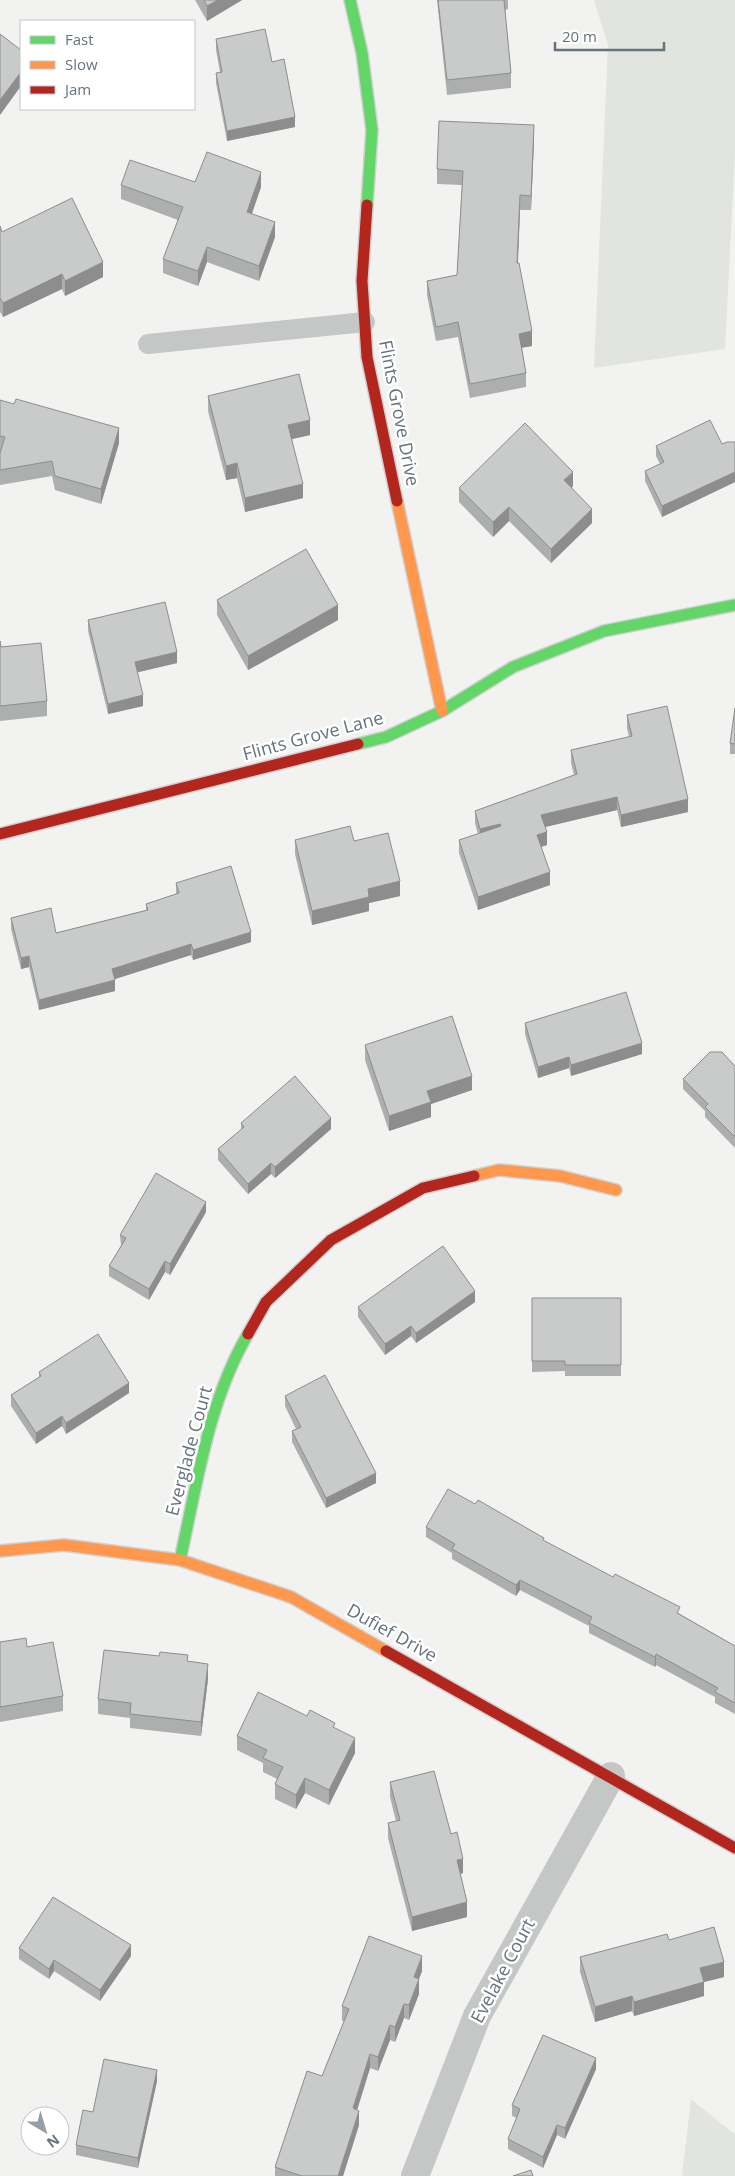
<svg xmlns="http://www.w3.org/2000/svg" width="735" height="2176" viewBox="0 0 735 2176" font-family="'Open Sans',sans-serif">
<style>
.green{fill:#e1e4df}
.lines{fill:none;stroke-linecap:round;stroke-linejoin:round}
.fast-casing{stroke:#cfd0d0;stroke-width:14}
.slow-casing{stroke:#cfd0d0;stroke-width:14}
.jam-casing{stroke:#cfd0d0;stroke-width:14}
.lane{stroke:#c5c7c7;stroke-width:20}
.street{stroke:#c5c7c7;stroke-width:28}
.fast{stroke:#63d668;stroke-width:11}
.slow{stroke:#ff974d;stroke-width:11}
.jam{stroke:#b3261e;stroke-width:11}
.wall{fill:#adaeae}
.shaded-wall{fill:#8d8d8d}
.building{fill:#c9caca;stroke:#8d8d8d}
.labels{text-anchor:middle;stroke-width:5;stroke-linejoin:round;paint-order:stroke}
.street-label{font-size:18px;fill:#66737e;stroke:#fff}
</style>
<rect width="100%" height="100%" fill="#f2f2f1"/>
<g class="green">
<path d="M594 0H735V152L725 349 594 368 608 45Z"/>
<path d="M691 2099 735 2135V2176H682Z"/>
</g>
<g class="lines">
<g class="fast-casing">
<g id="fast">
<path d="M350 0 362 53 372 130 367 205"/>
<path d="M358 744 386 737 442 711 513 667 604 631 735 605"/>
<path d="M180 1560C197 1484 208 1402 248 1334"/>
</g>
</g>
<g class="slow-casing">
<g id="slow">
<path d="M397 501 442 711"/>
<path d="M474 1176 499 1170 560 1176 616 1190"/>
<path d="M0 1551 64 1545 180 1560 291 1597 386 1651"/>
</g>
</g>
<g class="jam-casing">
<g id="jam">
<path d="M367 205 362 281 367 357 397 501"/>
<path d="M0 834 358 744"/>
<path d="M248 1334 266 1302 331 1240 423 1188 474 1176"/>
<path d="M386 1651 735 1848"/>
</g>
</g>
<path class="lane" d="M148 344 365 322"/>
<path class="street" d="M415 2176 477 2016 611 1776"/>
<use href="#fast" class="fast"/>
<use href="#slow" class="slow"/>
<use href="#jam" class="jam"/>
</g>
<g class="wall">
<path d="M195 0H242L207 21Z"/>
<path d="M437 0H508V9L505 10 511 73V88L447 95Z"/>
<path d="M216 39 272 62 295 127 227 141 216 83V73L220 72 216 50Z"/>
<path d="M534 140 531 210H520L518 263 532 346 522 348 526 373V387L470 398 458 337 436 341 427 295V281L457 275 462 185 437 184V169Z"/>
<path d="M195 182 261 187 252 214 275 237 259 281 207 262 198 286 163 273V259L178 220 121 199V185Z"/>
<path d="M0 226 2 232 103 277 65 296 62 289 3 317 0 312Z"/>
<path d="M208 396 310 435 292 439 303 498 245 512 237 478 226 480 208 411Z"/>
<path d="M0 400 119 443 101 504 55 490 52 476 0 485Z"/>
<path d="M735 442V482L662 517 645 481V471L660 464 656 456V446L722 444Z"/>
<path d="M573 486 572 488 592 523 551 563 509 521 493 537 459 502V488Z"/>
<path d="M217 600 338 620 248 670 217 615Z"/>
<path d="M88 620 177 663 137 672 143 706 108 714 88 631Z"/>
<path d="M0 641 1 647 47 701V716L0 721Z"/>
<path d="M735 708V754H730V743Z"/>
<path d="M627 715 688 812 621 827 617 810 545 827 547 845 541 847 550 885 478 910 459 853V840L478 834 475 823V811L574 775 571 763V750L629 737 627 728Z"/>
<path d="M295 840 354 841 400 896 369 903V911L312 925 295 854Z"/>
<path d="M176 883 251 942 193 960 191 955 114 979 115 991 39 1010 29 967 21 969 11 929V918L56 933 146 910V904L176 894Z"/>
<path d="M525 1023 642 1054 571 1076 569 1068 538 1078 525 1034Z"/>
<path d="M365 1045 472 1090 431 1104V1117L389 1131 365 1060Z"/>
<path d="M735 1066V1148L705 1117V1111L683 1089V1079Z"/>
<path d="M241 1123 331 1129 275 1178 271 1174 248 1194 218 1160V1149L241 1130Z"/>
<path d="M206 1212 170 1275 165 1272 149 1300 109 1276V1266L121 1246 120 1235Z"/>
<path d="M532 1298H621V1376H565V1371L532 1372Z"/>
<path d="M475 1302 416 1343 411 1336 385 1355 358 1317V1307Z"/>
<path d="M39 1372 129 1393 66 1434 62 1426 36 1444 11 1406V1395L39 1377Z"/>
<path d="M285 1396 376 1483 326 1508 292 1442V1431L296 1429 285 1406Z"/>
<path d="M475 1504 544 1541 680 1614 735 1646V1714L715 1703V1697L656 1665 655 1667 589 1633V1626L520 1590 516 1596 452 1559V1553L426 1537V1527Z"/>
<path d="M0 1642 27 1647 63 1696V1711L0 1722Z"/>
<path d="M188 1662 208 1679 201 1736 130 1728V1718L98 1714V1699Z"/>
<path d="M307 1716 335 1728 355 1753 329 1805 305 1793 296 1809 275 1799V1784L277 1779 263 1772V1763L237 1750V1736Z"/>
<path d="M390 1782 451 1834 463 1873 460 1874 467 1917 412 1931 388 1838V1823L396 1821 390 1797Z"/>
<path d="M669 1940 724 1977 704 1982V1996L634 2016 632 2011 595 2022 580 1972V1957Z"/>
<path d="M19 1948 131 1956 100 2001 54 1971 49 1979 19 1959Z"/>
<path d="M422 1971 419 1979V1994L409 2020 404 2018 395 2042 390 2040 378 2071 370 2068 357 2110 359 2125 343 2176H275V2167L322 2076 344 2021H342V2006Z"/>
<path d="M596 2069 565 2139 557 2135 543 2168 508 2149V2139L517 2118 512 2116V2105Z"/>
<path d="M157 2081 138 2168 76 2155V2145L93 2112Z"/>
</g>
<g class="shaded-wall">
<path d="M218 0H242L207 21V6Z"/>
<path d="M21 72V86L0 115V100Z"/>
<path d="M295 117V127L227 141V131Z"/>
<path d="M534 125V140L531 210V196Z"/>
<path d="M261 172V187L247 227V212Z"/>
<path d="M520 195V210L517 278V263Z"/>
<path d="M275 222V237L259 281V266Z"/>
<path d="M207 247V262L198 286V271Z"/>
<path d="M103 262V277L65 296V281Z"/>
<path d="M62 274V289L3 317V303Z"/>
<path d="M532 331V346L519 348V334Z"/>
<path d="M310 420V435L288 440V425Z"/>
<path d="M119 428V443L101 504V489Z"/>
<path d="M237 463V478L226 480V466Z"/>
<path d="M573 472V486L564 495V480Z"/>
<path d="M735 472V482L662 517V506Z"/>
<path d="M303 484V498L245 512V498Z"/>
<path d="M509 507V521L493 537V522Z"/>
<path d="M592 509V523L551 563V549Z"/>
<path d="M338 605V620L248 670V656Z"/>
<path d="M177 652V663L135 673V662Z"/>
<path d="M143 695V706L108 714V704Z"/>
<path d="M617 797V810L541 828V815Z"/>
<path d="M688 799V812L621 827V815Z"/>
<path d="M500 824V837L480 842V829Z"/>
<path d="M547 832V845L537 848V835Z"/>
<path d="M550 872V885L478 910V897Z"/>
<path d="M400 881V896L369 903V911L312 925V911L368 889Z"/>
<path d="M251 932V942L193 960V950Z"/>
<path d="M191 944V955L112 980V969Z"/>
<path d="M29 956V967L21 969V958Z"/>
<path d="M115 980V991L39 1010V1000Z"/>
<path d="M642 1043V1054L571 1076V1065Z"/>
<path d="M569 1057V1068L538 1078V1067Z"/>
<path d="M472 1076V1090L431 1104V1117L389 1131V1116L427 1091Z"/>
<path d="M331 1118V1129L275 1178V1167Z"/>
<path d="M271 1163V1174L248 1194V1184Z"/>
<path d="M206 1202V1212L170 1275V1264Z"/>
<path d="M165 1261V1272L149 1300V1289Z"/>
<path d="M475 1291V1302L416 1343V1333Z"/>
<path d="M411 1326V1336L385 1355V1344Z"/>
<path d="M129 1383V1393L66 1434V1423Z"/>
<path d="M62 1416V1426L36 1444V1433Z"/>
<path d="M376 1473V1483L326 1508V1498Z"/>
<path d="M520 1580V1590L516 1596V1585Z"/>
<path d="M656 1654V1665L655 1667V1657Z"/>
<path d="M208 1664V1679L201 1736V1722Z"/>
<path d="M355 1738V1753L329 1805V1790Z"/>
<path d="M305 1778V1793L296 1809V1795Z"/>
<path d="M463 1859V1873L457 1875V1860Z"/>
<path d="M467 1902V1917L412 1931V1917Z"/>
<path d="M131 1945V1956L100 2001V1990Z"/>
<path d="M422 1956V1971L414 1992V1977Z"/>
<path d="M54 1960V1971L49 1979V1969Z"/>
<path d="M724 1962V1977L704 1982V1996L634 2016V2002L700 1968Z"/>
<path d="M419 1979V1994L409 2020V2005Z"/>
<path d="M632 1996V2011L595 2022V2007Z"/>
<path d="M404 2004V2018L395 2042V2027Z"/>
<path d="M390 2025V2040L378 2071V2057Z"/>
<path d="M370 2054V2068L353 2123V2108Z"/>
<path d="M596 2058V2069L565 2139V2128Z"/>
<path d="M157 2070V2081L138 2168V2158Z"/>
<path d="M359 2111V2125L343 2176H338Z"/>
<path d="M557 2125V2135L543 2168V2157Z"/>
</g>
<g class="building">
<path d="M204 0H218L207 6Z"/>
<path d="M438 0H504L511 73 447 80Z"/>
<path d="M265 29 272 62 284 59 295 117 227 131 216 73 222 72 216 39Z"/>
<path d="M0 34 21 50V72L0 100Z"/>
<path d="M439 121 534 125 531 196 520 195 517 263H519L532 331 519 334 526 373 470 384 458 322 436 327 427 281 457 275 463 171 437 169Z"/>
<path d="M207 152 261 172 247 212 275 222 259 266 207 247 198 271 163 259 183 207 121 185 130 160 195 182Z"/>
<path d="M72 198 103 262 65 281 62 274 3 303 0 298V226L2 232Z"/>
<path d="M299 374 310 420 288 425 303 484 245 498 237 463 226 466 208 396Z"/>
<path d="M16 399 119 428 101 489 55 476 52 461 0 470V453L5 437 0 436V400L14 404Z"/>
<path d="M710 420 722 444 727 442H735V472L662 506 645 471 664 462 656 446Z"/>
<path d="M525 423 573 472 564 480 592 509 551 549 509 507 493 522 459 488Z"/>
<path d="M306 549 338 605 248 656 217 600Z"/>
<path d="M165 602 177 652 135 662 143 695 108 704 88 620Z"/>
<path d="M0 641 1 647 41 643 47 701 0 706Z"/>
<path d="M667 706 688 799 621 815 617 797 541 815 547 832 537 835 550 872 478 897 459 840 501 826 500 824 480 829 475 811 577 774 571 750 632 736 627 715Z"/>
<path d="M735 708V744L730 743Z"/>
<path d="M350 826 354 841 388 833 400 881 368 889 369 897 312 911 295 840Z"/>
<path d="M231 866 251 932 193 950 191 944 112 969 115 980 39 1000 29 956 21 958 11 918 51 908 56 933 148 910 146 904 179 893 176 883Z"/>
<path d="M626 992 642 1043 571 1065 569 1057 538 1067 525 1023Z"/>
<path d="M452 1016 472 1076 427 1091 431 1102 389 1116 365 1045Z"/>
<path d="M710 1052H722L735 1066V1137L705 1107 708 1104 683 1079Z"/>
<path d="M295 1076 331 1118 275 1167 271 1163 248 1184 218 1149 244 1127 241 1123Z"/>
<path d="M156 1173 206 1202 170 1264 165 1261 149 1289 109 1266 126 1238 120 1235Z"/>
<path d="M443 1246 475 1291 416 1333 411 1326 385 1344 358 1307Z"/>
<path d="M532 1298H621V1365H565V1361H532Z"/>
<path d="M98 1334 129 1383 66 1423 62 1416 36 1433 11 1395 41 1376 39 1372Z"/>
<path d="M325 1375 376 1473 326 1498 292 1431 301 1427 285 1396Z"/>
<path d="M448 1489 475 1504 478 1500 544 1538 543 1540 613 1577 615 1574 680 1607 677 1613 735 1646V1703L715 1692 718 1688 656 1654 655 1657 589 1623 592 1617 520 1580 516 1585 452 1549 455 1544 426 1527Z"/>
<path d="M26 1638 27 1647 53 1642 63 1696 0 1707V1642Z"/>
<path d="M104 1650 159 1656 160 1652 188 1655 187 1661 208 1664 201 1722 130 1714 131 1703 98 1699Z"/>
<path d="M258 1692 307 1716 310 1710 335 1723 333 1727 355 1738 329 1790 305 1778 296 1795 275 1784 283 1767 263 1758 267 1750 237 1736Z"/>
<path d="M434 1771 451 1834 457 1832 463 1859 457 1860 467 1902 412 1917 388 1823 400 1820 390 1782Z"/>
<path d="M53 1897 131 1945 100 1990 54 1960 49 1969 19 1948Z"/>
<path d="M714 1927 724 1962 700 1968 704 1982 634 2002 632 1996 595 2007 580 1957 667 1934 669 1940Z"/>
<path d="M369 1936 422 1956 414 1977 419 1979 409 2005 404 2004 395 2027 390 2025 378 2057 370 2054 353 2108 359 2111 338 2176H302L275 2167 307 2071 322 2076 349 2009 342 2006Z"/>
<path d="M543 2035 596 2058 565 2128 557 2125 543 2157 508 2139 520 2109 512 2105Z"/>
<path d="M104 2059 157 2070 138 2158 76 2145 83 2110 93 2112Z"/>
<path d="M531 2170 533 2176H513Z"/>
</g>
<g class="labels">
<g class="street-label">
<text transform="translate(399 413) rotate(79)" y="6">Flints Grove Drive</text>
<text transform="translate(313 736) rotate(-15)" y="6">Flints Grove Lane</text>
<text transform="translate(189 1451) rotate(-75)" y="6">Everglade Court</text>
<text transform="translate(392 1633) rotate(29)" y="6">Dufief Drive</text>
<text transform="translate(503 1971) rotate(-62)" y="6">Evelake Court</text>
</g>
</g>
<rect x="20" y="20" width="175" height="90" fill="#ffffff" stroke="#c2c7cb"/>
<rect x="30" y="36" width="25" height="8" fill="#63d668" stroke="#c2c7cb"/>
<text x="65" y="45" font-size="15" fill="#66737e">Fast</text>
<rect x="30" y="61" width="25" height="8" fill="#ff974d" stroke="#c2c7cb"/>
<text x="65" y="70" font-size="15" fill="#66737e">Slow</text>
<rect x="30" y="86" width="25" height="8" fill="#b3261e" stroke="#c2c7cb"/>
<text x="65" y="95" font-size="15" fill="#66737e">Jam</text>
<g transform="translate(45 2131) rotate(142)"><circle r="24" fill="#ffffff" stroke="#c2c7cb"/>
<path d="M0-4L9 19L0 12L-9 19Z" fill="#979fa6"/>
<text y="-8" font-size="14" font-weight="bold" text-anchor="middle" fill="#66737e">N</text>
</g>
<path d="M555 42v8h109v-8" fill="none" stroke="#66737e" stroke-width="2.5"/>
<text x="562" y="42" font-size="15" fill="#66737e" stroke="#ffffff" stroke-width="4" paint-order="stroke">20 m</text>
</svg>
